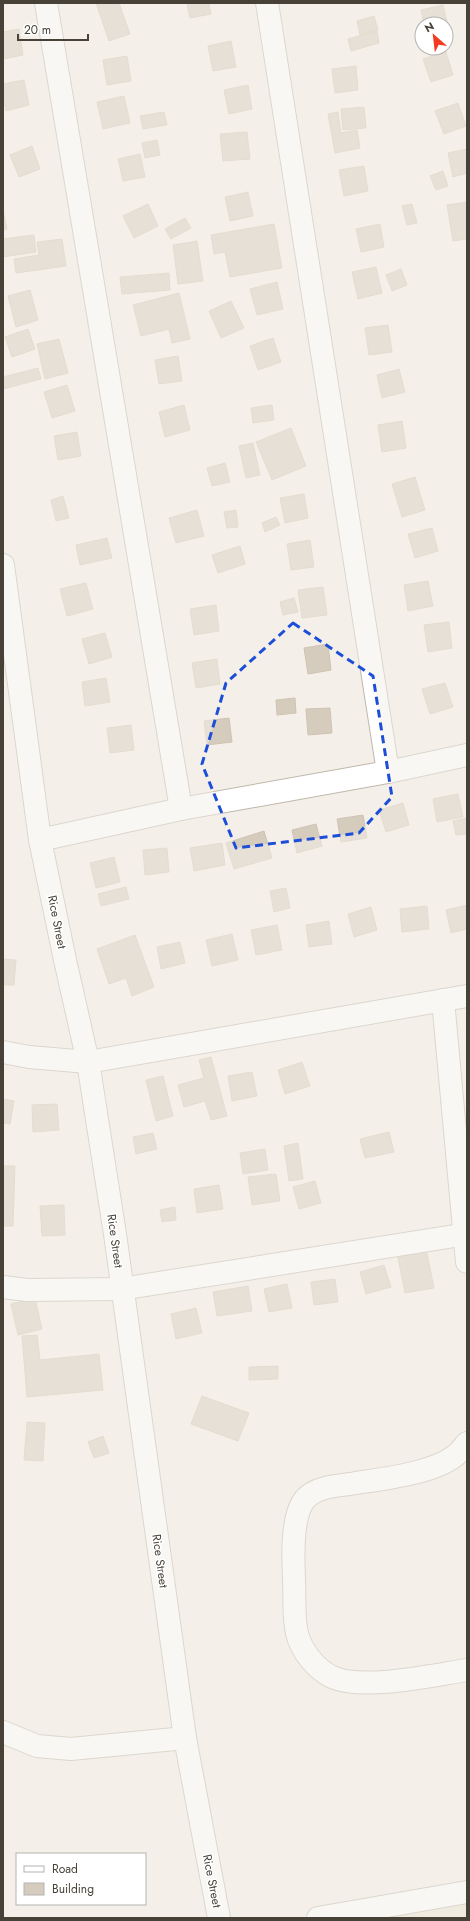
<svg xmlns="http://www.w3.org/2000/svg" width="470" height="1921" viewBox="0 0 470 1921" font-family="Jost,sans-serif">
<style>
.education{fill:#ece5d3}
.building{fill:#d5ccbe;stroke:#d0c3b2}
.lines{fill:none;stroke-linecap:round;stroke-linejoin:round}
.minor-casing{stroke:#bfb8ab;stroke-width:24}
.minor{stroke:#fff;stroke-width:22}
.marked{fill:none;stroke:#1d4ed8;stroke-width:3;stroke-dasharray:8 5;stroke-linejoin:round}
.labels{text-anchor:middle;stroke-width:3;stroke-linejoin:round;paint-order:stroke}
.street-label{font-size:12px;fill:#474137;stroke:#fff}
</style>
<rect width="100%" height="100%" fill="#f4f0e9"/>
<path class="education" d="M467 1902V1918H366Z"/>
<g class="building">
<path d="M96 3H119L130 34 109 41Z"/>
<path d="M187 3H209L211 14 190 18Z"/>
<path d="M443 5 448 26 446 27V24H424L421 10Z"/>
<path d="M374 16 378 30 360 35 357 21Z"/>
<path d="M19 29 23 55 3 59V32Z"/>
<path d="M377 31 379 43 351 51 348 39Z"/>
<path d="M231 41 236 67 213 71 208 46Z"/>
<path d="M446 52 453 75 431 82 423 59Z"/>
<path d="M127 56 131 81 107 85 103 60Z"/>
<path d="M356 66 358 90 335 93 332 69Z"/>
<path d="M24 80 29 105 6 111 3 99V84Z"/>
<path d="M248 85 252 109 229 114 224 90Z"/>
<path d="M124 96 130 123 103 129 97 102Z"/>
<path d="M458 103 466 126 444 134 435 111Z"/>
<path d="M364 107 366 128 343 130 341 109Z"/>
<path d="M164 112 167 125 143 129 140 116Z"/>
<path d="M338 112 341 133 357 130 360 148 335 153 328 114Z"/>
<path d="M247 132 250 159 223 161 220 134Z"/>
<path d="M157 140 160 155 145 158 142 143Z"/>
<path d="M32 146 40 169 19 177 10 155Z"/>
<path d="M467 149V173L453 177 448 153Z"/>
<path d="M140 154 145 177 123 181 118 159Z"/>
<path d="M364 166 368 191 344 196 339 170Z"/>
<path d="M443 171 448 186 436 190 430 176Z"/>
<path d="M248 192 253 216 230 221 225 197Z"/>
<path d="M467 202V239L453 241 447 205Z"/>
<path d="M148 204 158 226 134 238 123 216Z"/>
<path d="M412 204 417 223 407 225 402 206Z"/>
<path d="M3 210 7 229 3 230Z"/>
<path d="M185 218 191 228 171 239 165 229Z"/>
<path d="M274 224 282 268 230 277 225 252 214 254 211 235Z"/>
<path d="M380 224 384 247 361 252 356 229Z"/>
<path d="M34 235 36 252 3 257V239Z"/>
<path d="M62 239 66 266 16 273 14 259 39 255 37 242Z"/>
<path d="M197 241 203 281 178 284 173 245Z"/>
<path d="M376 267 382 293 358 299 352 272Z"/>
<path d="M401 269 407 285 392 291 386 275Z"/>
<path d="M169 273 170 290 122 294 120 277Z"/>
<path d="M277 282 283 309 257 315 250 289Z"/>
<path d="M30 290 38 320 16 327 8 296Z"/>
<path d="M179 293 190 339 172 343 169 329 141 336 133 305Z"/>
<path d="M231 301 244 328 221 338 209 311Z"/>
<path d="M388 325 392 352 369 355 365 328Z"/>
<path d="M28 329 35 349 12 357 5 337Z"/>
<path d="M273 338 281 362 258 370 250 346Z"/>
<path d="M59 339 68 373 45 379 37 344Z"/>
<path d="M178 356 182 381 159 384 155 360Z"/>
<path d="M38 368 41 379 3 389V377Z"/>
<path d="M399 369 405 392 382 398 377 375Z"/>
<path d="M67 385 75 411 52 418 44 392Z"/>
<path d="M184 405 190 430 165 437 159 412Z"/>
<path d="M272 405 274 420 253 423 251 408Z"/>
<path d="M402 421 406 448 382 452 378 425Z"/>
<path d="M291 428 306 466 272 480 256 442Z"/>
<path d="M77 432 81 456 58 460 54 436Z"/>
<path d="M253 443 260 475 246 478 239 446Z"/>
<path d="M225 463 230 482 212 486 207 468Z"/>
<path d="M415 477 425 510 402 517 392 484Z"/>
<path d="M304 494 308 518 285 523 280 498Z"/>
<path d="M63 496 69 518 56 521 51 500Z"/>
<path d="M197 510 204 536 176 543 169 518Z"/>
<path d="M236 510 238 527 227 528 224 512Z"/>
<path d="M276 517 280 525 265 532 262 523Z"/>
<path d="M432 528 438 551 415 558 408 534Z"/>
<path d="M107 538 112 558 80 565 76 545Z"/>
<path d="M310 540 314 567 291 570 287 544Z"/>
<path d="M240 546 245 564 218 573 212 555Z"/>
<path d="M428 581 433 606 408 611 404 585Z"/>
<path d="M86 583 93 609 67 616 60 589Z"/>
<path d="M323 587 327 615 302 618 298 590Z"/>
<path d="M294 598 298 612 283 615 280 602Z"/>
<path d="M216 605 219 631 194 635 190 609Z"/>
<path d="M449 622 452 648 428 652 424 625Z"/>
<path d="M105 633 112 657 89 664 82 639Z"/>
<path d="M328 644 331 670 308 674 304 648Z"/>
<path d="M217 659 220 684 196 688 192 663Z"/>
<path d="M106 678 110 702 85 706 82 682Z"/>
<path d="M445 683 453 707 430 714 422 689Z"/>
<path d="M295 698 296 713 277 715 276 700Z"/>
<path d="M330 708 332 733 308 735 306 709Z"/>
<path d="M229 718 232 742 207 745 204 721Z"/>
<path d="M131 725 134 750 110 753 107 728Z"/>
<path d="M458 794 463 817 437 822 433 799Z"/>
<path d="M403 803 409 825 386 832 379 810Z"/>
<path d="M363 815 367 838 341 842 337 819Z"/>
<path d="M467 818V834L456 835 453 821Z"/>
<path d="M316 824 322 846 297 853 292 830Z"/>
<path d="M264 831 272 858 234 869 226 843Z"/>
<path d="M222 843 225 865 194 871 190 848Z"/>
<path d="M167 848 169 872 145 875 143 850Z"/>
<path d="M114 857 120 882 96 888 90 863Z"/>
<path d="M126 887 129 899 101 906 98 894Z"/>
<path d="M286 888 290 908 274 912 270 891Z"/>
<path d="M467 905V929L451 933 446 910Z"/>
<path d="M427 906 429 929 402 932 400 909Z"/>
<path d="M371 907 377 930 354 937 348 914Z"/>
<path d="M329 921 332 944 309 947 306 925Z"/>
<path d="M277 925 282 950 256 955 251 930Z"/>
<path d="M232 934 238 960 212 966 206 940Z"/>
<path d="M135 935 154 987 132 996 126 978 109 984 97 949Z"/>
<path d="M180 942 185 963 161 969 157 947Z"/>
<path d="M3 959 16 960 14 985H3Z"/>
<path d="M211 1057 227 1116 211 1120 205 1101 184 1107 178 1085 204 1078 199 1060Z"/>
<path d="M302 1062 310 1086 285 1094 278 1070Z"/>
<path d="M252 1072 257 1096 232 1101 228 1076Z"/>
<path d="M163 1076 173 1116 156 1121 146 1080Z"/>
<path d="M3 1099 14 1101 10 1124 3 1123Z"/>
<path d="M57 1104 59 1130 33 1132 32 1105Z"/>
<path d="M389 1132 394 1152 365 1158 360 1139Z"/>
<path d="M153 1133 157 1149 136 1154 133 1137Z"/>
<path d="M298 1143 303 1179 289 1181 284 1146Z"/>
<path d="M265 1149 268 1170 243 1174 240 1153Z"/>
<path d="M3 1166H15L13 1226H3Z"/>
<path d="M276 1174 280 1201 252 1205 248 1177Z"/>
<path d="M315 1181 321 1203 299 1209 293 1187Z"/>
<path d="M219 1185 223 1209 197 1213 194 1189Z"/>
<path d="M64 1205 65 1235 42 1236 40 1206Z"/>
<path d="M175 1207 176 1220 162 1222 160 1210Z"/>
<path d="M425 1243 434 1288 405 1293 396 1248Z"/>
<path d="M384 1265 391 1287 366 1294 360 1272Z"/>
<path d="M335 1279 338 1302 314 1305 311 1282Z"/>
<path d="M287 1284 292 1308 269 1312 264 1289Z"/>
<path d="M248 1286 252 1311 217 1316 213 1292Z"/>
<path d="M35 1298 42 1329 18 1335 11 1304Z"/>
<path d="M196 1308 202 1333 176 1339 171 1314Z"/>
<path d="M37 1335 40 1360 99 1354 103 1390 27 1397 22 1336Z"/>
<path d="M278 1366V1379L249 1380V1367Z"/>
<path d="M202 1396 249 1413 238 1441 191 1424Z"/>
<path d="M27 1422 45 1423 43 1461 24 1460Z"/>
<path d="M103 1436 109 1453 94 1458 88 1442Z"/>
</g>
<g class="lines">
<g class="minor-casing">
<g id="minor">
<path d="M46 3 181 809"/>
<path d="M267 3 388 772"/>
<path d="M3 565 40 840 65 960 88 1062 115 1234 185 1738 219 1918"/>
<path d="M40 840 181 809 388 772 467 755"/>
<path d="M443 1000 467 1262"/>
<path d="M3 1052 29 1057 88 1062 467 996"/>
<path d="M3 1287 27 1290 121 1289 467 1234"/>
<path d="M467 1443C464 1446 461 1451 457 1454 435 1474 379 1479 350 1484 335 1486 316 1487 305 1499 291 1516 293 1558 294 1579 295 1596 293 1617 297 1633 301 1651 316 1669 332 1677 363 1691 433 1675 467 1670"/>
<path d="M3 1732 37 1746 71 1749 185 1738"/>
<path d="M318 1918 467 1892"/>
</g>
</g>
<use href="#minor" class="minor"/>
</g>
<path d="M0 0H470V1921H0ZM293 623 373 676 392 797 359 833 236 848 202 764 226 683Z" fill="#f4f0e9" fill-opacity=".55" fill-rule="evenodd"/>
<path class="marked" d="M293 623 373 676 392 797 359 833 236 848 202 764 226 683Z"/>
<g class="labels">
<g class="street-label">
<text transform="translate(57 922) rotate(79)" y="4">Rice Street</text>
<text transform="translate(115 1241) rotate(82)" y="4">Rice Street</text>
<text transform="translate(160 1561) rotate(82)" y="4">Rice Street</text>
<text transform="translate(212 1881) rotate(79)" y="4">Rice Street</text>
</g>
</g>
<rect width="470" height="1921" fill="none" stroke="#474137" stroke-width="8"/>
<rect x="16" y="1853" width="130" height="52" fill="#ffffff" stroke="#b5b3af"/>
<rect x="24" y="1866" width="20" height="6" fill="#ffffff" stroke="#b5b3af"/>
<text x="52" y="1873" font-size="12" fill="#474137">Road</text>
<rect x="24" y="1883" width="20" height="12" fill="#d5ccbe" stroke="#b5b3af"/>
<text x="52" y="1893" font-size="12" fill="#474137">Building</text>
<g transform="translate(434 36) rotate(332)"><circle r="19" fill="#ffffff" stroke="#b5b3af"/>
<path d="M0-3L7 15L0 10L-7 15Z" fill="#f23c21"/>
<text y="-6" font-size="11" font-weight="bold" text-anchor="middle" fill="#474137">N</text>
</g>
<path d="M18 34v6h70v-6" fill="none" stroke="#474137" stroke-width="2"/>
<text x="24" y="34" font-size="12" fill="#474137" stroke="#ffffff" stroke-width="3" paint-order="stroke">20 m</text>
</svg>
